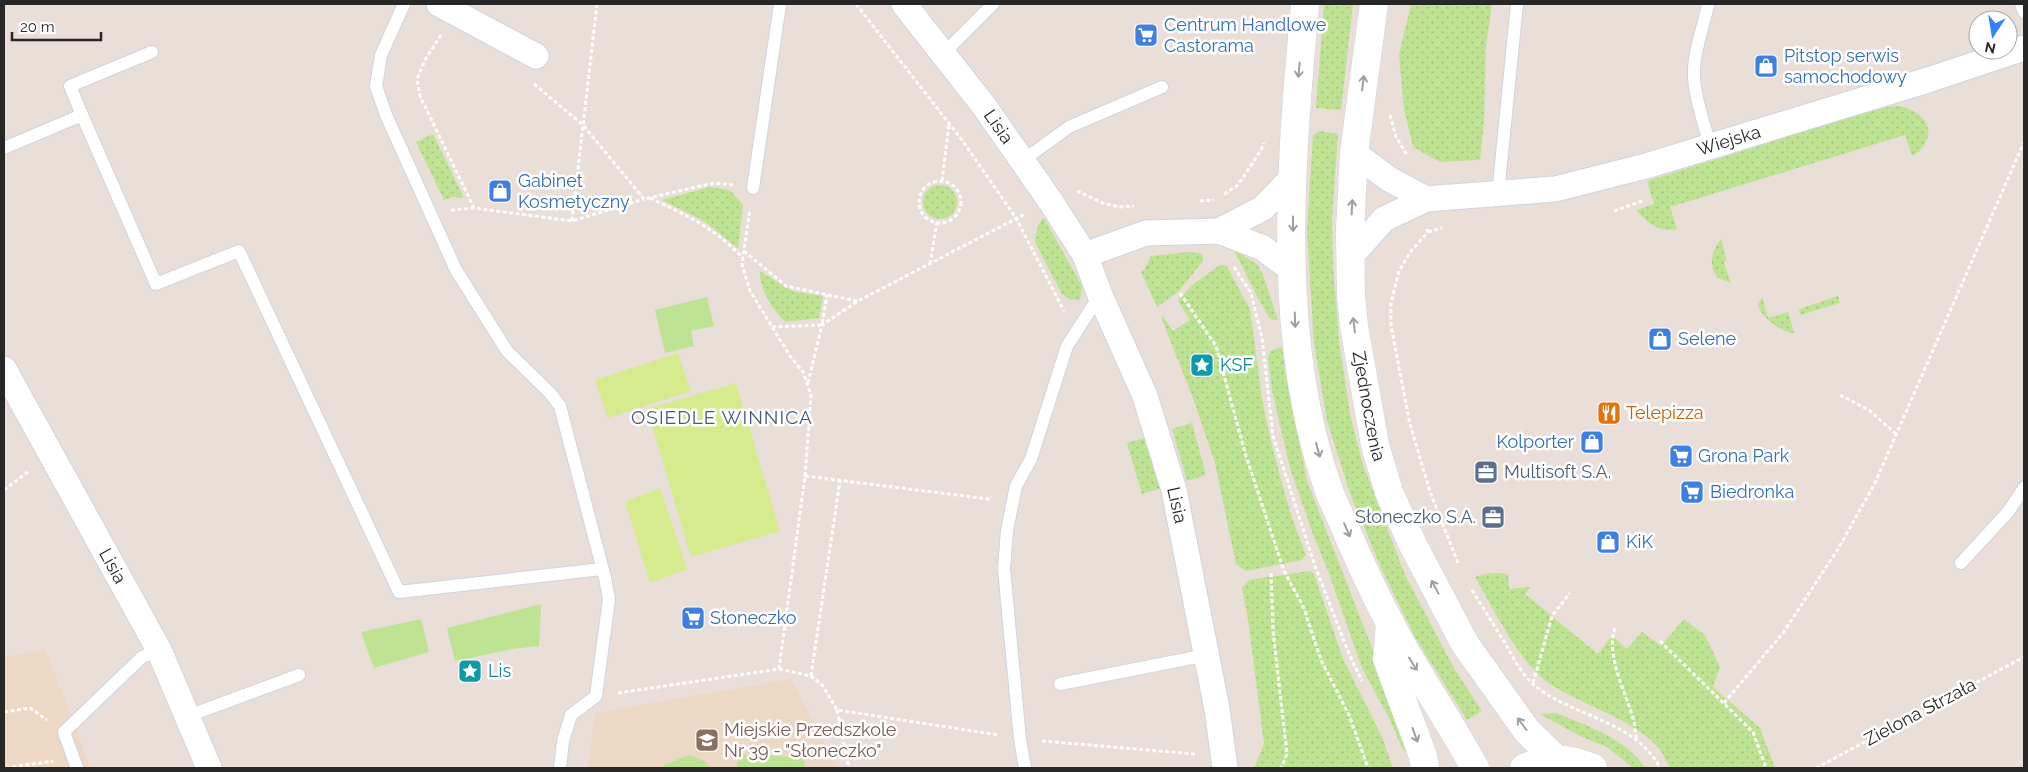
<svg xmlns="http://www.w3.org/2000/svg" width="2028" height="772" viewBox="0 0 2028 772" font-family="Raleway,sans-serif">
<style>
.education{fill:#edd8c6}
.grass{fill:url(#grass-dots)}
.park{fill:#bee392}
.pitch{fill:#d6eb8d}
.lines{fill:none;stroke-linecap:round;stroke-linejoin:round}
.lane-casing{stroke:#cdd5e1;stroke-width:14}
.street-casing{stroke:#cdd5e1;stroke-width:27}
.secondary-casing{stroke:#cdd5e1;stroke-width:29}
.path{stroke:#fff;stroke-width:3;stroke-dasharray:4 2.5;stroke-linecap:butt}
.lane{stroke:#fff;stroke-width:12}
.street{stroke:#fff;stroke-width:25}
.secondary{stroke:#fff;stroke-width:28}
.oneway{stroke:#9e9e9e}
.labels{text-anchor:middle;stroke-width:5;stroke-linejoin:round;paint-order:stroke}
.shop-label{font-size:18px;fill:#366cbe;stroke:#fff;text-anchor:start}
.street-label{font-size:18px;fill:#272727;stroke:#fff}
.culture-label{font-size:18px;fill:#0d838f;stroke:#fff;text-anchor:start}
.food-label{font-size:18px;fill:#c56008;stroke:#fff;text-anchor:start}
.service-label{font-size:18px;fill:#4e5e75;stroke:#fff;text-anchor:start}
.education-label{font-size:18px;fill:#785e54;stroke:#fff;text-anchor:start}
.neighbourhood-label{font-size:19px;letter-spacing:1px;fill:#475a78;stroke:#fff}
</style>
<defs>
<pattern id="grass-dots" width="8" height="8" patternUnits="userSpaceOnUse" patternTransform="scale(1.25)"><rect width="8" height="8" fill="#bee392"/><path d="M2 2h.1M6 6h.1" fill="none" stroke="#a3c37e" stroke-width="1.8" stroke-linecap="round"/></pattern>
</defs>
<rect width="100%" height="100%" fill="#eaded8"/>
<g class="education">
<path d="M45 650 74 722 90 768H4V657Z"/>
<path d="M791 679 838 768H588L595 713Z"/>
</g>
<g class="grass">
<path d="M1324 4H1353L1341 110 1316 108Z"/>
<path d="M1411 4H1492L1486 46 1484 122 1480 160 1440 162 1413 147 1404 109 1399 55Z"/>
<path d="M1900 106C1919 111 1937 125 1924 145 1920 151 1918 153 1912 156L1905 135 1670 207 1677 229C1658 233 1648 223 1636 210L1654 204 1647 181 1854 116 1888 107Z"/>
<path d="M1319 131 1338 134 1332 218 1333 265 1339 341 1350 414 1362 462 1405 575 1455 670 1482 711 1467 720 1415 637 1382 570 1351 496 1327 421 1314 343 1307 231 1313 136Z"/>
<path d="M433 134 464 198 452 197 444 200 416 142Z"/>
<circle cx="940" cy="202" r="17"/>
<path d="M710 187 730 190 743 205 738 248 704 221 662 200Z"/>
<path d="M1044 218 1082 286 1080 300H1071L1062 294 1035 242C1036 234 1037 222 1044 218Z"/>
<path d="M1721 239 1727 261 1724 262 1731 283 1718 278C1708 265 1711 251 1721 239Z"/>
<path d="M1234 250 1258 265 1263 275 1278 320H1273L1269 317 1257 296Z"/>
<path d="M1188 252 1201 253 1203 256V261L1178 292 1157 307 1141 272 1145 268 1151 256Z"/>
<path d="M1220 265H1226L1250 309 1262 399 1272 447 1292 518 1306 555 1302 560 1246 571 1236 564 1215 463 1194 401 1161 317 1162 315 1173 331 1190 320 1178 301 1179 299 1192 285Z"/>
<path d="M760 271 792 291 823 296 819 318 785 322C773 309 759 289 760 271Z"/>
<path d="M1838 296 1840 303 1800 315 1799 309Z"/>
<path d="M1762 297 1768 318 1788 312 1794 333C1783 334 1760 316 1758 305Z"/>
<path d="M1282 347 1286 377 1307 481 1413 753 1406 752 1402 748 1390 720 1362 668 1327 568 1314 537 1290 468 1272 390 1268 359 1270 351Z"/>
<path d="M1192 423 1206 475 1187 481 1172 429Z"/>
<path d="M1147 437 1162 488 1142 494 1127 443Z"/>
<path d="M1310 571 1314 574 1343 659 1382 737 1393 768H1254L1264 744 1248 619 1242 588 1249 580Z"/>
<path d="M1489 573 1508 574 1509 589 1531 587 1525 594 1598 654 1612 636 1627 649 1642 632 1661 646 1684 619 1705 635 1720 667 1713 687 1760 728 1775 768H1670C1667 763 1664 756 1661 751 1636 719 1583 706 1550 684 1519 663 1494 609 1475 577Z"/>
<path d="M1556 713C1587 726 1626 738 1645 768H1633L1607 747 1582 737 1540 714Z"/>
</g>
<g class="park">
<path d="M707 297 714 326 691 331 694 346 665 353 655 310Z"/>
<path d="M541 604 539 646 512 649 455 661 447 628Z"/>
<path d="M421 619 429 652 374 668 361 632Z"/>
<path d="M688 755 705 761 710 768H662L666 764Z"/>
<path d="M738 755 805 757 804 768H737Z"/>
</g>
<g class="pitch">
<path d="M678 353 691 391 608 418 595 380Z"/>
<path d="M736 383 780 531 691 557 647 409Z"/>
<path d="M660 488 687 569 650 583 625 502Z"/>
</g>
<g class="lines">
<g class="lane-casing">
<g id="lane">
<path d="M404 4 381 55 376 86 386 115 456 270 507 351 550 393 560 406 605 578 609 599 596 696 571 715 563 741 560 768"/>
<path d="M1708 4C1704 26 1695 47 1694 69 1693 94 1704 122 1710 146"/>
<path d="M2021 4 2024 12"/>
<path d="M944 53 993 4"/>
<path d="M82 115 70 86 152 52"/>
<path d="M4 148 82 115 156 284 239 251 399 592 602 569"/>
<path d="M1022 161 1069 127 1162 87"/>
<path d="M753 188 780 4"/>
<path d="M1498 194 1517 4"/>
<path d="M1961 563 2008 512 2024 488"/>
<path d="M1060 684 1207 655"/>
<path d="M188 716 299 675"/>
<path d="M77 768 64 732 142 657 159 650"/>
<path d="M1025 768 1020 739 1004 569 1007 530 1016 486 1031 459 1067 346 1100 295"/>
</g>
</g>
<g class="street-casing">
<g id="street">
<path d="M439 4 536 56"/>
<path id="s1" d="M904 4 984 106 1051 202 1085 255"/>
<path d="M1354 153 1389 179 1426 199"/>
<path d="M1219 231 1263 208 1293 177"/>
<path id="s2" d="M1351 256 1384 219 1426 199 1555 189 1646 166 1928 80 2024 48"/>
<path id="s3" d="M4 369 159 650 209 768"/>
<path d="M1225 768 1217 709 1174 490 1145 396 1100 295 1085 255 1146 233 1219 231 1263 248 1293 271"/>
</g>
</g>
<g class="secondary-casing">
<g id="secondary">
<path d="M1305 4C1291 160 1275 334 1327 485 1332 501 1340 515 1346 530 1364 572 1384 614 1407 654 1429 692 1454 729 1475 768"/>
<path id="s4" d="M1374 4 1354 153 1350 230 1351 296 1354 326 1375 445 1389 492 1413 545 1465 644 1527 731 1556 759"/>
<path d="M1390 623 1387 659 1423 756 1425 768"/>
<path d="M1524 768C1550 756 1567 757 1593 768"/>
</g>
</g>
<g class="path">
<path d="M856 4 962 140 1016 218 1064 311"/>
<path d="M441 35 425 60 417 79 420 96 474 208"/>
<path d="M534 84 583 125 644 199 714 183 733 185"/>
<path d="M1390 115 1396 137 1407 155"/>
<path d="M942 181 949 124"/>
<circle cx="940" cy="202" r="21"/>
<path d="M1077 191 1103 203 1119 207 1134 206"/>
<path d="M1224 194 1238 185 1261 150 1264 143"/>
<path d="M650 198C688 216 713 227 743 258"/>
<path d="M1200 201 1214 200"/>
<path d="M451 210 474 208 572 221 644 199"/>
<path d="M1614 211 1642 201"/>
<path d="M572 221 597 4"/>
<path d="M1427 229 1428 232 1411 251 1399 271 1391 303V326L1410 424 1430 492 1458 563"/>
<path d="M1428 232 1442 228"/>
<path d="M744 251 786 286 857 301"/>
<path d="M930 264 937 222"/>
<path d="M1234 267 1251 293 1262 338 1273 436 1315 566 1349 654 1362 681"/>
<path d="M1180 293 1216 346 1246 456 1284 571 1303 606 1321 660 1349 715 1368 768"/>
<path d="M772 327 822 325 827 295"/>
<path d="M808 383 822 325 858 301 1025 214"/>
<path d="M1840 395 1869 410 1897 435"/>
<path d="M805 476 989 499 992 497"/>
<path d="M4 490 29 471"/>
<path d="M1271 573 1273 631 1287 754 1281 768"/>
<path d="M1472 590C1484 609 1495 627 1506 645 1514 659 1523 676 1535 686 1574 717 1636 721 1660 768"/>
<path d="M1615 628C1605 654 1626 693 1633 718 1635 725 1635 733 1637 741"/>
<path d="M1660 641 1753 732 1766 768"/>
<path d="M779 669 811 676 823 686 837 710 999 735"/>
<path d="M811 676 840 480"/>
<path d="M1533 683 1552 616 1570 593"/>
<path d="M618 693 779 669 805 476 811 395 803 372 790 356 750 291 742 264 750 209"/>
<path d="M1724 703 1783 633 1838 549 1875 483 2024 142"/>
<path d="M837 710 849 768"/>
<path d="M4 712 30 708 47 720"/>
<path d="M1042 741 1195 754"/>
<path d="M6 768 53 761"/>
<path d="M1816 768 2024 657"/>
</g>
<use href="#lane" class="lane"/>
<use href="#street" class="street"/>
<use href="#secondary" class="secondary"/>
</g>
<defs><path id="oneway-shaft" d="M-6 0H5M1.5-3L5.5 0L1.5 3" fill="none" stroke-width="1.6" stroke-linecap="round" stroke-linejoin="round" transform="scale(1.25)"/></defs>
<g class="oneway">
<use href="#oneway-shaft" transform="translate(1299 70) rotate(95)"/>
<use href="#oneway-shaft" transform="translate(1363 83) rotate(-83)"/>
<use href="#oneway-shaft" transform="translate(1352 207) rotate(-87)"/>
<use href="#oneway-shaft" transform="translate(1293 224) rotate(90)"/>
<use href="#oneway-shaft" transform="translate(1295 320) rotate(88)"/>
<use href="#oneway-shaft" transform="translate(1354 325) rotate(-97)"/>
<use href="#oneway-shaft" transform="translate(1318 450) rotate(75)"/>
<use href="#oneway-shaft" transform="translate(1347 530) rotate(67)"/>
<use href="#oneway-shaft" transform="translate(1435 587) rotate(-118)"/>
<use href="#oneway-shaft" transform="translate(1413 664) rotate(58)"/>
<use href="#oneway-shaft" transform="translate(1522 724) rotate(-127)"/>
<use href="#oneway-shaft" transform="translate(1415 735) rotate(70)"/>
</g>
<defs>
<g id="supermarket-square" transform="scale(1.25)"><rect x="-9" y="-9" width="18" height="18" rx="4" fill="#3f7fe0" stroke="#fff"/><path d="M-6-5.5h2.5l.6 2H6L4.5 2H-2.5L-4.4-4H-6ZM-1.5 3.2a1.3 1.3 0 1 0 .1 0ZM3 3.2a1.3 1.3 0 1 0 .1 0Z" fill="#fff"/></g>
<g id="shop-square" transform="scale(1.25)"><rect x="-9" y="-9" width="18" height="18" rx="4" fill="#3f7fe0" stroke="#fff"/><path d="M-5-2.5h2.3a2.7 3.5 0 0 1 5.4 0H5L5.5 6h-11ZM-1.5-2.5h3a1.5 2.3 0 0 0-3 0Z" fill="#fff"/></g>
<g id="sight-square" transform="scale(1.25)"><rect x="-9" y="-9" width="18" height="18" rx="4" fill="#0f9aa8" stroke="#fff"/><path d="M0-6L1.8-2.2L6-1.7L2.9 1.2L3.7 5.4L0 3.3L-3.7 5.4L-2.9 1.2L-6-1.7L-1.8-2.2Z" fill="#fff"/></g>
<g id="restaurant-square" transform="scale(1.25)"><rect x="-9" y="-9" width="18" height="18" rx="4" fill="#e8710a" stroke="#fff"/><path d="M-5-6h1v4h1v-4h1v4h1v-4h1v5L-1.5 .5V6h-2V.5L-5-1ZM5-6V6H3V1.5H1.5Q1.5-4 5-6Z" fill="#fff"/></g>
<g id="office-square" transform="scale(1.25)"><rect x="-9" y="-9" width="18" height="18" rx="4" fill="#5c6f8a" stroke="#fff"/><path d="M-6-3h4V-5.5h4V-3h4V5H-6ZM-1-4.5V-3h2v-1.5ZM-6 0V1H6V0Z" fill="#fff"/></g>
<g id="school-square" transform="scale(1.25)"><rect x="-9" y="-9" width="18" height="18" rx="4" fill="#8d6e63" stroke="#fff"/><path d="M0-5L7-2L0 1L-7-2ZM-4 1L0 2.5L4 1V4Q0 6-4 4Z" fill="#fff"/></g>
</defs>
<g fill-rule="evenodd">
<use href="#supermarket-square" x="1146" y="35"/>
<use href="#shop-square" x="1766" y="66"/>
<use href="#shop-square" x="500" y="191"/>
<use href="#shop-square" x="1660" y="339"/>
<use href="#sight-square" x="1202" y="365"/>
<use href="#restaurant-square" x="1609" y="413"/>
<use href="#shop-square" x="1592" y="442"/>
<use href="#supermarket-square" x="1681" y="456"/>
<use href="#office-square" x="1486" y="472"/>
<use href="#supermarket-square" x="1692" y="492"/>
<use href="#office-square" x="1493" y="517"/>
<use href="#shop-square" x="1608" y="542"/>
<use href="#supermarket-square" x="693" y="618"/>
<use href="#sight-square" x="470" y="671"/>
<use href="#school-square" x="707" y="740"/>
</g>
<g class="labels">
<g class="shop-label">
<text x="1164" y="31">Centrum Handlowe<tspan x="1164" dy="21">Castorama</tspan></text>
<text x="1784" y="62">Pitstop serwis<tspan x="1784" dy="21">samochodowy</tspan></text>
<text x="518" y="187">Gabinet<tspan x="518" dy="21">Kosmetyczny</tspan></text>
<text x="1678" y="345">Selene</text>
<text x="1574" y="448" text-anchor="end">Kolporter</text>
<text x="1698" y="462">Grona Park</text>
<text x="1710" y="498">Biedronka</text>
<text x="1626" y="548">KiK</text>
<text x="710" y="624">Słoneczko</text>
</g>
<g class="street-label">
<text dy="6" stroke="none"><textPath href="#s1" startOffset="155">Lisia</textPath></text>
<text dy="6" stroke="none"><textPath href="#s2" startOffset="406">Wiejska</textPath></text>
<text dy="6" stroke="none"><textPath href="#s4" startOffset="405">Zjednoczenia</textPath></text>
<text transform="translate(1177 505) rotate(77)" y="6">Lisia</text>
<text dy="6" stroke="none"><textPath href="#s3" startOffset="225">Lisia</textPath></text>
<text transform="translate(1920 712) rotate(-28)" y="6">Zielona Strzała</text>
</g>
<g class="culture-label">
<text x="1220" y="371">KSF</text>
<text x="488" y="677">Lis</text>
</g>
<g class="food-label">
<text x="1626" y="419">Telepizza</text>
</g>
<g class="service-label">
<text x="1504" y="478">Multisoft S.A.</text>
<text x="1476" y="523" text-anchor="end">Słoneczko S.A.</text>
</g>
<g class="education-label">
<text x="724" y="736">Miejskie Przedszkole<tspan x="724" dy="21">Nr 39 - "Słoneczko"</tspan></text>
</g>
<g class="neighbourhood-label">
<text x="722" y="424">OSIEDLE WINNICA</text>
</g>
</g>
<rect width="2028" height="772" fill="none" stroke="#272727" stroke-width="10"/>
<g transform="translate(1993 35) rotate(192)"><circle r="24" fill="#ffffff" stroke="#a9a9a9"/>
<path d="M0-4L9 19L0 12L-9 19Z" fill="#3281fd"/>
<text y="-8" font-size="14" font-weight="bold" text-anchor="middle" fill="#272727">N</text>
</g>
<path d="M12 32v8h89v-8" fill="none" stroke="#272727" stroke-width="2.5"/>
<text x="20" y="32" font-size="15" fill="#272727" stroke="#ffffff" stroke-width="4" paint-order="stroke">20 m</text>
</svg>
